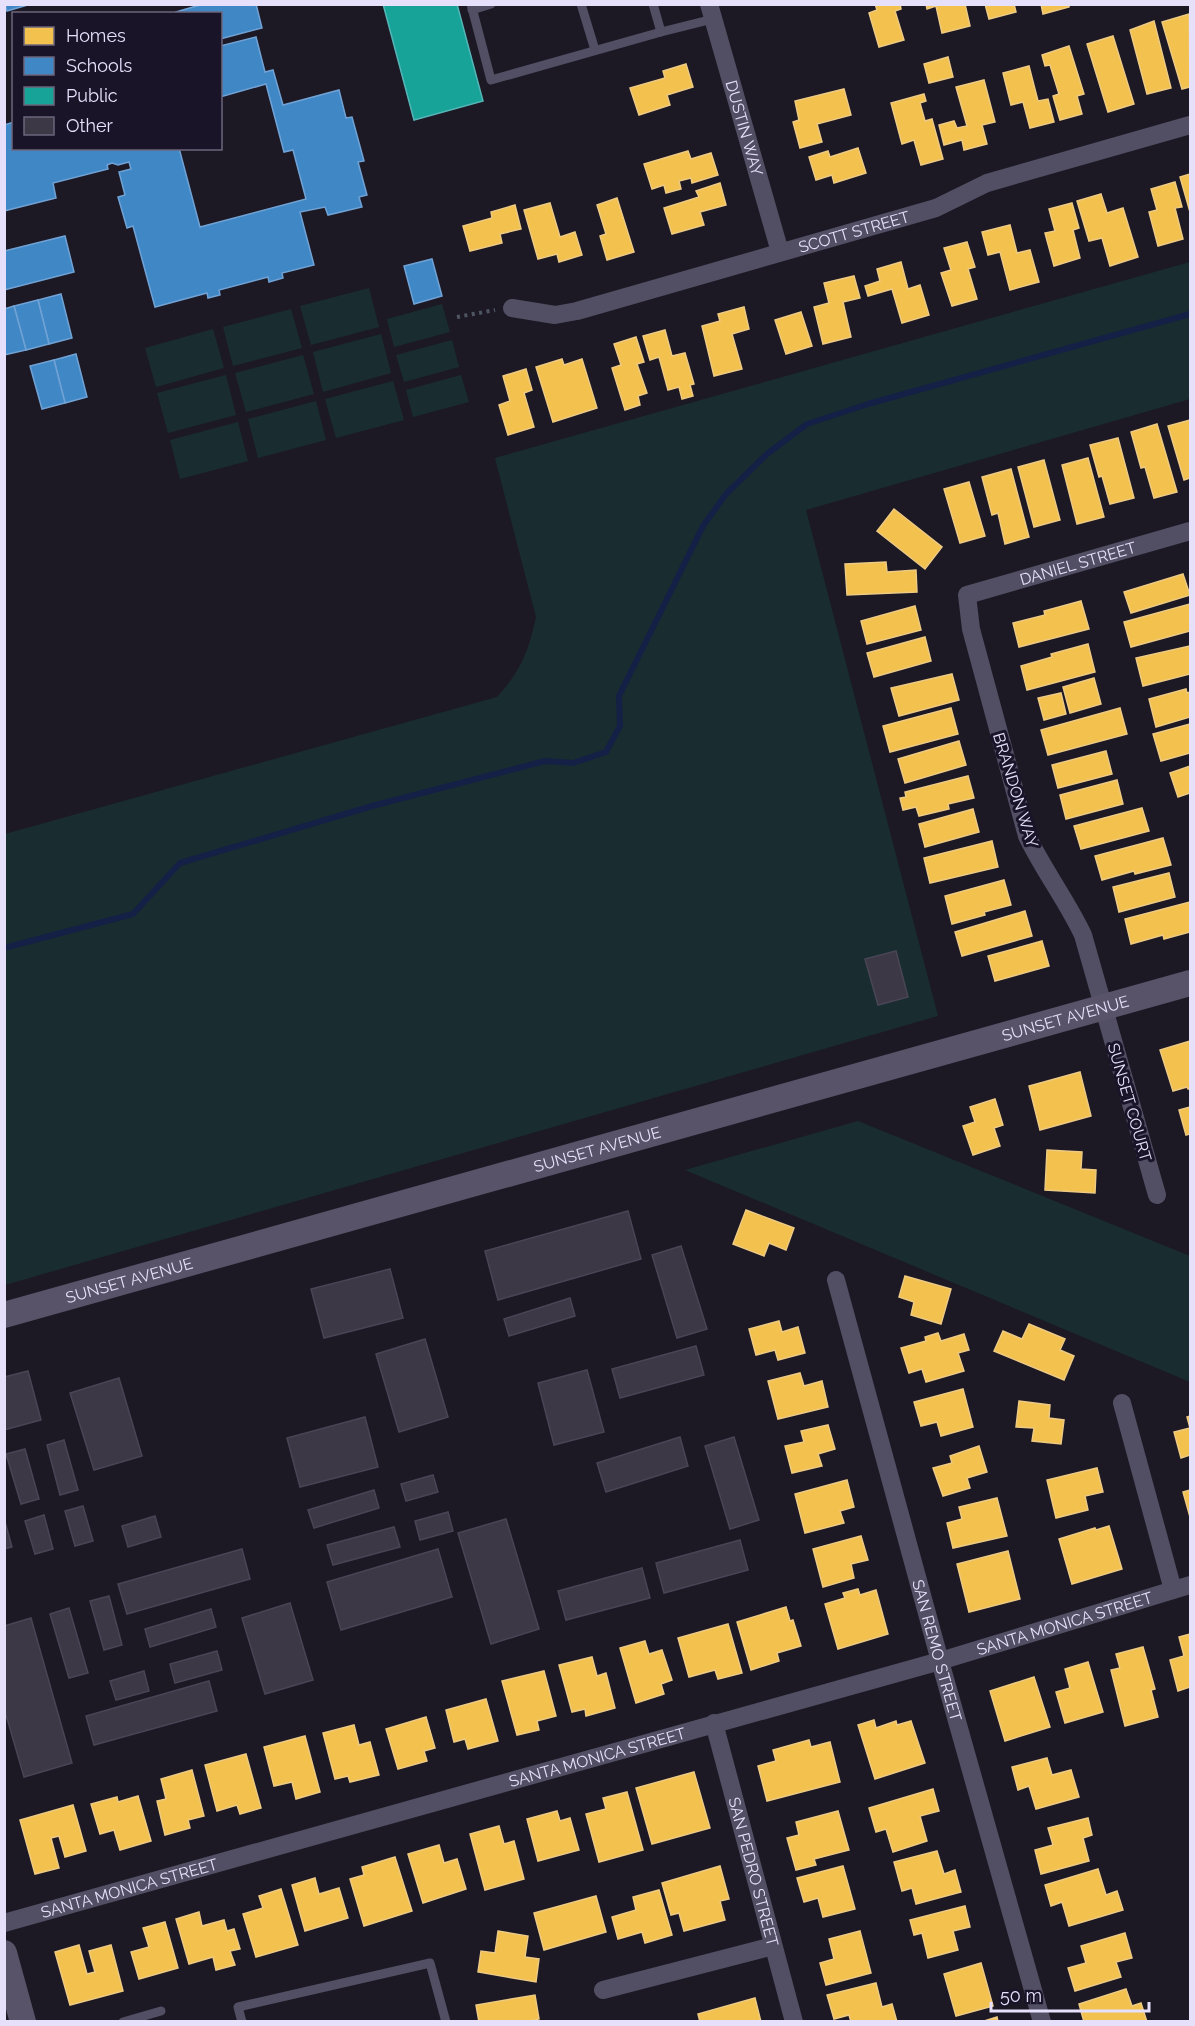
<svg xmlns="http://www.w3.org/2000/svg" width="1195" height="2026" viewBox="0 0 1195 2026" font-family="Raleway,sans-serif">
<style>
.green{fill:#192d30}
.homes{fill:#f2c14e;stroke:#eeca82;stroke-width:1.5}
.schools{fill:#3f88c5;stroke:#71a2d5;stroke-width:1.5}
.public{fill:#17a398;stroke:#55b5b6;stroke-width:1.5}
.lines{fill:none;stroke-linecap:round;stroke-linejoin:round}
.stream{stroke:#142045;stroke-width:6}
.building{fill:#3c3845;stroke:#4a4556;stroke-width:1.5}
.path{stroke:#4e5664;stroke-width:4;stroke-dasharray:3 4.5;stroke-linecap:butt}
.service{stroke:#524f64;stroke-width:9}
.minor{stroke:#524f64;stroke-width:18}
.secondary{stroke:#585369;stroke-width:26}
.labels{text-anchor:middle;stroke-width:6;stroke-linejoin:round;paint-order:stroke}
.street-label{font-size:16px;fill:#e6e0fb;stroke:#1a1429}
</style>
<rect width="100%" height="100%" fill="#1c1924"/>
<g class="green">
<path d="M1190 262V399L806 510 938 1016 5 1285V834L497 697C521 671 529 650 536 617L495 458Z"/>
<path d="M369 288 379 327 311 345 300 306Z"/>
<path d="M442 304 450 332 394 347 387 319Z"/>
<path d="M291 309 302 348 233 366 223 327Z"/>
<path d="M213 329 224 368 156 387 145 348Z"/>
<path d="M381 334 391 373 323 392 313 352Z"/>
<path d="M452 340 459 367 404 382 396 355Z"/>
<path d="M303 355 314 394 246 412 235 373Z"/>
<path d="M226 375 236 415 168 433 157 393Z"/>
<path d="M461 375 469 402 413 417 406 390Z"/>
<path d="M393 381 404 420 336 438 325 399Z"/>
<path d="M316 401 326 440 258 458 248 419Z"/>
<path d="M238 422 248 461 180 479 170 440Z"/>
<path d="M858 1121 1190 1256V1382L685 1170Z"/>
</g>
<g class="homes">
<path d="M875 4H900L901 9 895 11 904 40 879 47 869 13 877 10Z"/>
<path d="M926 4H965L970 26 942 33 936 6 927 9Z"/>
<path d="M985 4H1014L1016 12 989 19Z"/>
<path d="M1041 4H1069V7L1043 14Z"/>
<path d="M1189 14 1190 87 1182 89 1162 22Z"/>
<path d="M1154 21 1171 88 1147 94 1130 30Z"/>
<path d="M1113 36 1134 104 1108 112 1087 44Z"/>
<path d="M1069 46 1084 94 1077 96 1082 114 1060 120 1053 96 1059 94 1050 65 1045 66 1042 55Z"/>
<path d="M948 57 953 77 929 83 924 64Z"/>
<path d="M686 64 693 87 667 95 670 105 639 115 630 88 665 78 663 71Z"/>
<path d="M1029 66 1038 101 1048 99 1054 122 1030 128 1023 102 1011 105 1003 73Z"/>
<path d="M984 80 995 122 982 125 987 144 964 150 962 140 944 145 939 125 954 121 957 128 967 126 956 87Z"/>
<path d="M844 89 851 115 817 124 822 142 800 148 793 122 799 120 795 101Z"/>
<path d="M924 94 926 101 920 103 925 121 932 119 943 159 921 165 914 140 902 144 891 103Z"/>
<path d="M858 148 866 173 834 183 832 175 816 180 809 157 828 151 830 157Z"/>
<path d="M688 151 691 159 711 153 718 175 692 183 691 178 679 181 681 189 666 193 664 185 652 189 644 164Z"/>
<path d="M1190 174V212L1180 177Z"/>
<path d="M1175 182 1182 207 1175 208 1183 239 1158 246 1149 212 1157 210 1151 189Z"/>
<path d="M720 183 726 205 700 212 704 225 672 234 664 208 699 197 696 191Z"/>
<path d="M1101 194 1107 213 1123 208 1138 257 1110 266 1102 238 1089 241 1077 201Z"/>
<path d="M617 198 634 252 607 260 600 236 606 234 597 205Z"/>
<path d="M550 203 560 237 575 232 582 255 559 262 557 254 538 259 524 210Z"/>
<path d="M1072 203 1079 228 1073 230 1080 258 1054 266 1045 233 1055 231 1049 209Z"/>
<path d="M515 205 521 229 500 234 502 243 470 251 463 226 492 218 491 212Z"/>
<path d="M1010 225 1017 253 1030 250 1039 282 1010 290 1000 252 988 255 982 232Z"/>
<path d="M967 242 975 267 968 269 977 299 952 306 941 273 951 270 944 248Z"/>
<path d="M901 262 908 289 920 285 929 315 902 323 892 289 868 296 865 286 880 281 877 269Z"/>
<path d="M854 276 860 298 843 302 851 337 823 344 814 307 829 303 824 283Z"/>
<path d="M744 307 749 329 732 334 742 369 714 376 702 326 720 321 718 314Z"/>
<path d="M801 312 812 346 786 354 775 320Z"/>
<path d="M665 330 672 356 685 353 694 384 690 385 693 396 682 399 679 387 668 390 659 357 650 360 643 336Z"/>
<path d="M636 337 644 362 637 364 647 393 638 396 640 405 625 410 612 368 621 365 614 344Z"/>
<path d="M562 359 564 365 582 359 597 408 553 422 536 367Z"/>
<path d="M526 369 532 390 524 393 534 427 508 435 499 405 510 401 503 376Z"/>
<path d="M1190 420V478L1184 480 1168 426Z"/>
<path d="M1157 424 1177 492 1154 498 1145 467 1141 468 1131 432Z"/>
<path d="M1118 438 1134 498 1110 504 1102 476 1099 477 1090 445Z"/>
<path d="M1088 458 1104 517 1077 524 1062 465Z"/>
<path d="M1044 460 1060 520 1034 527 1018 467Z"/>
<path d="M1011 469 1029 537 1005 544 998 513 992 515 982 477Z"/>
<path d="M969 482 985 536 960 543 944 489Z"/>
<path d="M894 509 942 547 925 569 877 531Z"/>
<path d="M886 562 887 572 916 570 917 592 847 595 845 564Z"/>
<path d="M1183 574 1190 595 1131 613 1124 592Z"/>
<path d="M1081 601 1089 629 1019 647 1013 623 1045 615 1044 611Z"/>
<path d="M1190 604V631L1131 647 1124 622Z"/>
<path d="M915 606 921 630 867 644 861 621Z"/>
<path d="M925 637 931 661 874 677 867 653Z"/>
<path d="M1088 644 1095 672 1027 690 1021 666 1052 657 1051 654Z"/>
<path d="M1190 646V674L1143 686 1136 658Z"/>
<path d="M952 674 959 700 899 716 891 688Z"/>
<path d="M1094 678 1101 704 1070 713 1063 687Z"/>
<path d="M1186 689 1187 693 1190 692V717L1156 727 1149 699Z"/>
<path d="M1061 693 1066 714 1044 720 1038 698Z"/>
<path d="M951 708 958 734 890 752 883 726Z"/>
<path d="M1120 708 1127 734 1048 755 1041 730Z"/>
<path d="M1190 724V753L1161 761 1153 734Z"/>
<path d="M959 741 966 765 905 783 898 759Z"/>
<path d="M1106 751 1112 774 1058 788 1052 765Z"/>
<path d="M1190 766V793L1178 797 1170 773Z"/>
<path d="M968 776 974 798 948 804 949 809 919 816 916 807 903 810 900 798 906 797 905 792Z"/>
<path d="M1117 780 1123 804 1066 819 1060 795Z"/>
<path d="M1142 808 1149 831 1081 849 1074 826Z"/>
<path d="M973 809 979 832 925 847 919 824Z"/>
<path d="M1163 838 1171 865 1135 874 1134 871 1102 880 1095 856Z"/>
<path d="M992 841 998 867 930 883 924 858Z"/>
<path d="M1169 873 1175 897 1119 912 1113 887Z"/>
<path d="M1004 880 1011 905 984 912 985 915 952 924 945 896Z"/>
<path d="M1190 902V932L1164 939 1163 935 1131 944 1125 919Z"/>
<path d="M1025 911 1032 936 962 956 955 932Z"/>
<path d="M1042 941 1049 966 995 981 988 956Z"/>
<path d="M1190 1041V1089H1188L1187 1087 1173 1091 1160 1050Z"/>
<path d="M1080 1072 1091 1116 1040 1130 1029 1086Z"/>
<path d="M995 1099 1003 1125 994 1128 1000 1146 973 1155 963 1126 975 1122 970 1107Z"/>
<path d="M1190 1107V1134L1186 1135 1179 1110Z"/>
<path d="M1047 1150 1082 1152 1081 1169 1096 1170 1095 1193 1045 1190Z"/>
<path d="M746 1210 794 1228 786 1250 769 1243 764 1256 733 1244Z"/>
<path d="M905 1276 951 1289 941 1324 911 1315 914 1302 899 1297Z"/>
<path d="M779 1321 782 1332 798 1327 805 1353 778 1360 775 1350 756 1355 749 1329Z"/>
<path d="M1029 1324 1065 1339 1060 1350 1074 1356 1064 1380 994 1351 1003 1331 1022 1339Z"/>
<path d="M938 1333 941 1341 964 1334 969 1350 958 1353 964 1371 926 1382 922 1369 909 1373 901 1348 926 1341 925 1337Z"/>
<path d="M800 1373 804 1386 822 1381 828 1407 778 1419 768 1381Z"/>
<path d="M963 1389 973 1427 941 1436 937 1422 921 1426 914 1402Z"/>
<path d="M1019 1401 1050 1405 1049 1418 1064 1420 1061 1444 1032 1441 1034 1428 1016 1427Z"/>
<path d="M1190 1416V1455L1181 1458 1174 1432 1190 1428 1187 1417Z"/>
<path d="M828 1425 835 1449 818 1454 822 1466 792 1473 785 1446 804 1442 801 1431Z"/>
<path d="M979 1446 987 1472 967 1478 970 1488 943 1496 933 1468 952 1463 950 1456Z"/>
<path d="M1097 1468 1103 1492 1085 1496 1088 1510 1056 1518 1047 1480Z"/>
<path d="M847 1480 854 1507 840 1511 844 1523 805 1533 795 1494Z"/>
<path d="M1190 1490V1517L1183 1492Z"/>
<path d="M997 1498 1007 1536 953 1548 947 1523 962 1519 959 1507Z"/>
<path d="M1109 1526 1122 1569 1072 1584 1059 1539 1095 1528 1096 1530Z"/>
<path d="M861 1536 868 1560 851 1564 854 1578 823 1587 813 1549Z"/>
<path d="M1008 1551 1020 1599 969 1612 957 1564Z"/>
<path d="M858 1589 860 1595 876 1590 888 1634 838 1649 825 1604 845 1598 843 1593Z"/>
<path d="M786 1607 790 1621 793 1620 801 1646 777 1653 779 1661 751 1670 737 1622Z"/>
<path d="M728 1624 742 1673 718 1679 715 1670 689 1677 678 1638Z"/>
<path d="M1190 1634V1687L1178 1691 1170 1660 1184 1656 1179 1637Z"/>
<path d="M645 1641 649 1654 662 1650 672 1680 661 1684 664 1694 636 1703 620 1648Z"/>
<path d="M1143 1647 1155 1689 1151 1690 1158 1717 1125 1726 1111 1670 1120 1668 1116 1654Z"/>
<path d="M592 1657 597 1676 606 1673 615 1708 586 1716 585 1709 572 1712 559 1665Z"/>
<path d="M1088 1662 1103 1712 1065 1723 1056 1692 1070 1688 1065 1669Z"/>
<path d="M544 1671 556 1716 537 1721 539 1730 517 1735 502 1681Z"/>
<path d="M1034 1677 1050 1727 1005 1741 990 1691Z"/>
<path d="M486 1699 498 1741 468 1749 465 1739 454 1742 446 1710Z"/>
<path d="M426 1717 435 1748 424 1751 427 1761 398 1769 386 1729Z"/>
<path d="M874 1720 876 1728 896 1721 897 1725 911 1721 925 1763 875 1779 858 1725Z"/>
<path d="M354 1725 359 1745 370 1742 379 1775 350 1782 348 1776 335 1779 323 1733Z"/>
<path d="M305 1736 320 1792 296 1799 292 1782 274 1786 264 1747Z"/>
<path d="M809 1740 811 1747 830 1742 840 1782 767 1801 758 1766 776 1761 773 1750Z"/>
<path d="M246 1754 261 1808 240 1814 237 1805 217 1811 205 1765Z"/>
<path d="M1047 1758 1052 1775 1071 1770 1079 1797 1036 1809 1029 1786 1018 1790 1012 1767Z"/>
<path d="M192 1770 204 1816 188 1820 190 1828 165 1835 157 1801 166 1799 161 1779Z"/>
<path d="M694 1772 710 1828 652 1844 636 1788Z"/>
<path d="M933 1789 939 1811 920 1816 927 1841 893 1852 886 1829 876 1832 869 1808Z"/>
<path d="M627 1792 643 1850 599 1862 586 1814 606 1809 603 1798Z"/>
<path d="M138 1796 151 1841 120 1850 114 1830 100 1834 91 1804 117 1797 118 1802Z"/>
<path d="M73 1805 86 1851 65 1857 59 1836 51 1838 59 1868 35 1874 20 1820Z"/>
<path d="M557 1811 560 1821 570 1818 579 1850 538 1861 527 1819Z"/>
<path d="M838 1811 849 1850 814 1859 816 1865 796 1870 787 1838 799 1835 796 1822Z"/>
<path d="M1088 1818 1092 1835 1083 1838 1089 1861 1041 1874 1035 1850 1053 1845 1048 1828Z"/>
<path d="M499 1826 504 1844 514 1841 524 1879 485 1890 470 1834Z"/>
<path d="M439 1845 444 1863 457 1859 466 1889 423 1903 408 1854Z"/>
<path d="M937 1851 944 1874 955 1870 961 1892 916 1904 912 1888 902 1891 894 1862Z"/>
<path d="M395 1857 412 1911 364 1926 350 1879 364 1875 362 1867Z"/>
<path d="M720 1866 729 1899 720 1901 725 1920 684 1931 679 1913 671 1915 662 1883Z"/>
<path d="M843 1866 855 1909 823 1917 818 1898 804 1902 797 1878Z"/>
<path d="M1098 1869 1106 1895 1117 1891 1123 1910 1069 1926 1062 1902 1051 1906 1045 1885Z"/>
<path d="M315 1878 319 1894 339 1888 348 1918 305 1931 292 1885Z"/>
<path d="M281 1889 298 1945 256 1957 243 1914 263 1908 259 1896Z"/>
<path d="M659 1890 672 1935 645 1943 642 1932 618 1939 612 1917 636 1910 633 1897Z"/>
<path d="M596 1896 606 1932 544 1950 534 1913Z"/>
<path d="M965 1906 970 1927 953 1931 958 1950 928 1958 922 1933 914 1935 910 1920Z"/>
<path d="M199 1912 202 1926 224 1920 227 1931 234 1929 240 1949 230 1951 235 1965 216 1970 213 1957 189 1964 176 1919Z"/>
<path d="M165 1922 178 1968 139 1979 131 1952 149 1947 143 1928Z"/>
<path d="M498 1931 528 1936 525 1957 539 1959 536 1982 478 1972 481 1951 495 1953Z"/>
<path d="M860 1931 871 1973 826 1985 820 1963 834 1959 829 1939Z"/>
<path d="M1125 1933 1132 1958 1116 1962 1121 1977 1075 1991 1068 1968 1086 1963 1081 1946Z"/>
<path d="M79 1945 87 1974 95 1972 89 1951 111 1945 123 1991 70 2005 55 1952Z"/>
<path d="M981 1963 993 2006 956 2016 944 1974Z"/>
<path d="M876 1983 882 2007 892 2004 897 2022H851L849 2015 834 2019 827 1995Z"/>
<path d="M1126 1989 1132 2006 1141 2003 1147 2022H1084L1079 2004Z"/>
<path d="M535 1995 539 2019 526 2022H479L476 2005Z"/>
<path d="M755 1998 761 2022H700L698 2014Z"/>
<path d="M997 2017 998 2022H981Z"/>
</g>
<g class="schools">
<path d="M5 4H31L7 11Z"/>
<path d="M203 4H256L262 28 220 39V14H177L176 12Z"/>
<path d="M256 37 265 72 273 70 283 105 339 90 346 118 352 117 364 161 358 162 367 195 359 197 362 207 328 215 325 207 300 212 314 265 282 273 283 278 269 282 268 277 219 290 220 295 208 298 207 293 155 307 133 226 127 228 118 197 125 195 119 172 131 169 129 162 118 165 112 163 107 165 108 169 53 183 56 198 4 211V125L14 122V148H179L200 227 306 199 293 150 284 152 266 84 220 97V46Z"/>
<path d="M65 236 74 272 4 290V251Z"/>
<path d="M432 259 442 296 414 304 404 266Z"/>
<path d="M61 294 72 338 49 344 38 300Z"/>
<path d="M38 300 49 344 26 350 14 306Z"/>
<path d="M14 306 26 350 4 355V309Z"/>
<path d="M76 354 87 397 65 403 54 360Z"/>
<path d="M54 360 65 403 42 409 30 366Z"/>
</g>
<path class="public" d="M383 4H457L483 101 414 120Z"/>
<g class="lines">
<path class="stream" d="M4 948 133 914 180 863 372 806 545 761 573 763 606 752 620 726 619 696 703 526 726 494 767 454 807 424 868 404 1190 314"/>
</g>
<g class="building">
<path d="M896 951 908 997 878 1005 865 959Z"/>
<path d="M628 1211 641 1259 498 1300 485 1251Z"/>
<path d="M681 1246 707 1329 677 1338 652 1255Z"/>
<path d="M390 1269 403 1318 324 1338 311 1289Z"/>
<path d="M570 1298 575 1316 509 1336 504 1319Z"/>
<path d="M425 1339 448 1417 399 1432 376 1354Z"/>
<path d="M696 1346 704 1375 620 1398 612 1369Z"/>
<path d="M587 1370 604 1432 554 1445 538 1383Z"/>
<path d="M28 1371 41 1420 4 1430V1377Z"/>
<path d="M119 1378 142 1456 94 1470 70 1393Z"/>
<path d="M365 1417 378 1467 300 1487 287 1438Z"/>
<path d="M680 1437 688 1466 606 1492 597 1463Z"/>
<path d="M734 1437 759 1520 730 1529 705 1446Z"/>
<path d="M64 1440 78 1490 60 1495 47 1445Z"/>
<path d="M25 1449 39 1499 21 1504 6 1454Z"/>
<path d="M433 1475 438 1492 406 1501 401 1484Z"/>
<path d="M374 1490 379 1508 314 1528 308 1510Z"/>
<path d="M83 1506 93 1541 75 1546 65 1511Z"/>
<path d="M448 1512 453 1531 420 1540 415 1521Z"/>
<path d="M44 1515 53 1549 35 1554 25 1521Z"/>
<path d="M155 1516 161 1537 128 1547 122 1526Z"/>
<path d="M4 1518 12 1547 4 1549Z"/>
<path d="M506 1519 539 1629 491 1644 458 1533Z"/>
<path d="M394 1527 400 1547 333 1565 327 1545Z"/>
<path d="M740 1540 748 1570 664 1593 656 1563Z"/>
<path d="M242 1549 250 1579 127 1614 118 1584Z"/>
<path d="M438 1549 452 1597 341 1630 327 1582Z"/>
<path d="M642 1568 650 1598 566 1620 558 1591Z"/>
<path d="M109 1596 122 1645 104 1650 90 1601Z"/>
<path d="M290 1603 313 1680 265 1694 242 1618Z"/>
<path d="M69 1608 88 1673 69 1678 50 1614Z"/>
<path d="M211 1609 216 1627 150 1647 145 1629Z"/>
<path d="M31 1618 72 1763 24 1777 4 1708V1626Z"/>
<path d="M217 1651 222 1670 175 1683 170 1664Z"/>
<path d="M144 1671 149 1691 116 1700 110 1681Z"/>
<path d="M209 1681 217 1711 94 1745 86 1716Z"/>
</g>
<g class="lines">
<path class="path" d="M457 317 495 310"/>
<g class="service">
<path d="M471 4 491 80 661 32 653 4"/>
<path d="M581 4 595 50"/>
<path d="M472 10 491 4"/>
<path d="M661 32 713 19"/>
<path d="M123 2022 161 2011"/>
<path d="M242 2022 238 2007 430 1963 446 2022"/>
</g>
<g class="minor">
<path id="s1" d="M709 4 780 252"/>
<path id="s2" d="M512 308 555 315 577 311 936 208 987 183 1190 125"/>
<path id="s3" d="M1157 1195 1083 935C1067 901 1044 871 1027 836L971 629 967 595 1190 531"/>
<path id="s4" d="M836 1280 940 1661 1042 2022"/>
<path d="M1122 1403 1173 1590"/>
<path id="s5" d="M714 1723 794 2022"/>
<path id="s6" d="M4 1923 940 1661 1190 1585"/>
<path d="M603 1990 773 1946"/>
</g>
<g class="secondary">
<path id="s7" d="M4 1315 1190 983"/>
<path d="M4 1953 23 2022"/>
</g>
</g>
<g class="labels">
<g class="street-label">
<text dy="6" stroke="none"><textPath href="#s1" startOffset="129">DUSTIN WAY</textPath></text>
<text dy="6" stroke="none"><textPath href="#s2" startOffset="354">SCOTT STREET</textPath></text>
<text dy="6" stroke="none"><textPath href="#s3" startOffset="748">DANIEL STREET</textPath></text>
<text transform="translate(1016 790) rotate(73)" y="6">BRANDON WAY</text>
<text dy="6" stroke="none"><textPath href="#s7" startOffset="1102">SUNSET AVENUE</textPath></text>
<text transform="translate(1130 1102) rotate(74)" y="6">SUNSET COURT</text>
<text dy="6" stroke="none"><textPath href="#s7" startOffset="616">SUNSET AVENUE</textPath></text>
<text dy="6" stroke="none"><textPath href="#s7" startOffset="130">SUNSET AVENUE</textPath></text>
<text dy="6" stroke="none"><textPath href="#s6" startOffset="1102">SANTA MONICA STREET</textPath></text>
<text dy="6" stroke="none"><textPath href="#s4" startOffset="384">SAN REMO STREET</textPath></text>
<text dy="6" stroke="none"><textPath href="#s6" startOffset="616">SANTA MONICA STREET</textPath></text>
<text dy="6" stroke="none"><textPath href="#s5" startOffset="154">SAN PEDRO STREET</textPath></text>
<text dy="6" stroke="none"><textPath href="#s6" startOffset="130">SANTA MONICA STREET</textPath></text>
</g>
</g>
<rect width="1195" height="2026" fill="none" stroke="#e6e0fb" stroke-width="12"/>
<rect x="12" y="12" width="210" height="138" fill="#1a1429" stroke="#6c667d" stroke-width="1.5"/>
<rect x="24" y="27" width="30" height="18" fill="#f2c14e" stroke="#6c667d" stroke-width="1.5"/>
<text x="66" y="42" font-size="18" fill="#e6e0fb">Homes</text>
<rect x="24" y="57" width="30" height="18" fill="#3f88c5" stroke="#6c667d" stroke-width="1.5"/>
<text x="66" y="72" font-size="18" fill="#e6e0fb">Schools</text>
<rect x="24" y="87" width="30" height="18" fill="#17a398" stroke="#6c667d" stroke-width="1.5"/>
<text x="66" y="102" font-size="18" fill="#e6e0fb">Public</text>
<rect x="24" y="117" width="30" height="18" fill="#3c3845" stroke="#6c667d" stroke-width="1.5"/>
<text x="66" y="132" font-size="18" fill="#e6e0fb">Other</text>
<path d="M991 2002v9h158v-9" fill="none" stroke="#e6e0fb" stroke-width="3"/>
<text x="1000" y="2002" font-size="18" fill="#e6e0fb" stroke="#1a1429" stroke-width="4.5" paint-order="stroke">50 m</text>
</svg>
